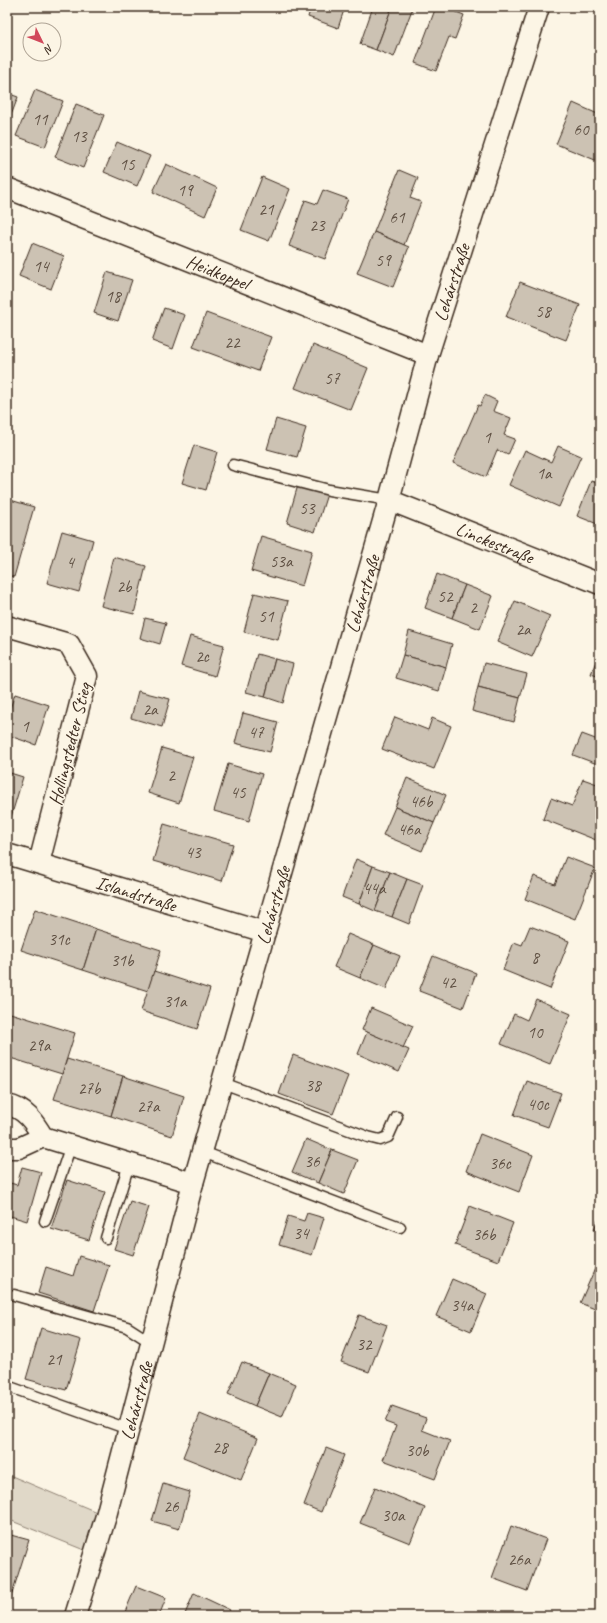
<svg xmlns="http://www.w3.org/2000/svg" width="607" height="1623" viewBox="0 0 607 1623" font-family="Caveat,sans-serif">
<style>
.green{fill:#e0d8c8;stroke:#8e8173}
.building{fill:#ccc2b3;stroke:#3b2a1e}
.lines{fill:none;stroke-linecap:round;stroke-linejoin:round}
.lane-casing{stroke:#3b2a1e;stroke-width:13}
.street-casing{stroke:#3b2a1e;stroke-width:23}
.lane{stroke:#fcf5e5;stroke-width:10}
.street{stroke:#fcf5e5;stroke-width:20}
.labels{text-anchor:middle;stroke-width:3;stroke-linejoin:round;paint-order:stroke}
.number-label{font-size:17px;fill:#5f5043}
.street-label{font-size:19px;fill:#3b2a1e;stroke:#fcf5e5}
</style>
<rect width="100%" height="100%" fill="#fcf5e5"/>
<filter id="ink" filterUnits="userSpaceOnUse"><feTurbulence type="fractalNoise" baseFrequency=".025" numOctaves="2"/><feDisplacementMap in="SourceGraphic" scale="8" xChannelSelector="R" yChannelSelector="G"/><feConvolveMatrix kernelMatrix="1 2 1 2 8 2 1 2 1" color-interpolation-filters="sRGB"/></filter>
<g filter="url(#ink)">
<path class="green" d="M7 1474 106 1516 94 1554 7 1519Z"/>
<g class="building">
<path d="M311 7H345L338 28 308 17Z"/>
<path d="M373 7H392L376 50 360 44Z"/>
<path d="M392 7H413L394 57 376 50Z"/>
<path d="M436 7H443L464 15 455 39 449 37 436 71 415 63Z"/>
<path d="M35 90 63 101 45 147 16 136Z"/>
<path d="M7 93 18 97 7 126Z"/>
<path d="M573 103 600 115V162L556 144Z"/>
<path d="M76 104 104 115 83 168 55 157Z"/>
<path d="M117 142 150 156 137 186 104 172Z"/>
<path d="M166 164 217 188 205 216 153 192Z"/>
<path d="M399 170 418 178 410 198 421 202 404 245 374 232Z"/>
<path d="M262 177 290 189 269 241 241 230Z"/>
<path d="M323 190 348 199 325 259 289 246 305 200 317 204Z"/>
<path d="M374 232 409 247 393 287 357 273Z"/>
<path d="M32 243 64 256 51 289 19 276Z"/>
<path d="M107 272 132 280 118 321 94 313Z"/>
<path d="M520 282 580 305 566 340 506 317Z"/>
<path d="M164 308 185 315 173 349 152 341Z"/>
<path d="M206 313 271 337 258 371 193 347Z"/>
<path d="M313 345 368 368 351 410 295 388Z"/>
<path d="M485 395 497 401 493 411 511 418 504 435 515 439 508 455 497 450 486 477 453 463 478 405 480 406Z"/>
<path d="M276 419 306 428 297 457 267 449Z"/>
<path d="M194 445 217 452 206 490 182 483Z"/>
<path d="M558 446 581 456 559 507 509 485 525 450 551 462Z"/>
<path d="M591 481 600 484V525L577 516Z"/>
<path d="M298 485 327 494 315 532 287 523Z"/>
<path d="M7 499 34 507 14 577 7 575Z"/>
<path d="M62 531 93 540 79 592 47 583Z"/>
<path d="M261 536 312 551 302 586 251 571Z"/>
<path d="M114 557 146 566 134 614 101 606Z"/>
<path d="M437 574 465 585 452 618 425 608Z"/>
<path d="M465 585 493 596 480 629 452 618Z"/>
<path d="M254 593 288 601 278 640 244 632Z"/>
<path d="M515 601 550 616 532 657 497 642Z"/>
<path d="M145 618 166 623 160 644 140 638Z"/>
<path d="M409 631 452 644 446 667 403 655Z"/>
<path d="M190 636 224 645 215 676 181 666Z"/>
<path d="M600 651V677L591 674Z"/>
<path d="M257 654 275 659 265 697 246 692Z"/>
<path d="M403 655 446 667 439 691 396 678Z"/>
<path d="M275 659 293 664 283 703 265 697Z"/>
<path d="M484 663 527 674 520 698 478 687Z"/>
<path d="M478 687 520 698 514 722 472 711Z"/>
<path d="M138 691 170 699 162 727 131 718Z"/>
<path d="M15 694 49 705 36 745 7 735V717Z"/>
<path d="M243 713 278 722 270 752 235 743Z"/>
<path d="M395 717 428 730 432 718 451 726 434 769 382 749Z"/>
<path d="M582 734 598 740 600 736V765L573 755Z"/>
<path d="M162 748 193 757 179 803 148 793Z"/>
<path d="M228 764 262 774 249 821 214 811Z"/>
<path d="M7 772 23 777 11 817 7 816Z"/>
<path d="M407 778 446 795 434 823 395 807Z"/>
<path d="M583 779 600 785V830L596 840 543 819 551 798 572 806Z"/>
<path d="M395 807 434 823 422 851 383 835Z"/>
<path d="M164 824 233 844 222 881 153 861Z"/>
<path d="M566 857 595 868 575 919 525 899 534 876 555 884Z"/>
<path d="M356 859 373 866 359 904 342 897Z"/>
<path d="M373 866 390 872 375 911 359 904Z"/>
<path d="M390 872 407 879 392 917 375 911Z"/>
<path d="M407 879 423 885 409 924 392 917Z"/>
<path d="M35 909 96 929 83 970 21 950Z"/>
<path d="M530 926 569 941 550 989 503 970 514 942 522 945Z"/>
<path d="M96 929 161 950 148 991 83 970Z"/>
<path d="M348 934 374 945 360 978 334 967Z"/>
<path d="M374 945 400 956 386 989 360 978Z"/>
<path d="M433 956 476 973 463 1008 419 991Z"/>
<path d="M154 971 210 989 197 1029 141 1011Z"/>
<path d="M536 999 571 1014 550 1064 501 1044 514 1014 527 1020Z"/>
<path d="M371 1008 413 1026 403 1048 362 1030Z"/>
<path d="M7 1012 75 1033 62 1074 7 1057Z"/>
<path d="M367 1032 409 1050 399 1072 358 1054Z"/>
<path d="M293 1055 348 1076 333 1114 279 1094Z"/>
<path d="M67 1059 123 1076 111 1116 54 1099Z"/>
<path d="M123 1076 184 1096 172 1136 111 1116Z"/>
<path d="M527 1081 561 1093 548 1127 514 1115Z"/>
<path d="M480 1134 533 1155 519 1192 466 1171Z"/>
<path d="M306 1139 332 1150 318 1183 292 1172Z"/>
<path d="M332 1150 358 1160 344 1194 318 1183Z"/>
<path d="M22 1167 41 1172 27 1221 7 1215V1182L17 1185Z"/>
<path d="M67 1180 105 1192 89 1240 51 1229Z"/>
<path d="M130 1201 149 1207 133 1255 114 1249Z"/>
<path d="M470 1206 513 1223 498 1261 455 1245Z"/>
<path d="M307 1213 324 1218 312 1255 279 1245 288 1216 304 1221Z"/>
<path d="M600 1216V1232L594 1229Z"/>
<path d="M79 1256 109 1265 94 1311 38 1293 46 1267 73 1276Z"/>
<path d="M600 1257V1311L580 1303Z"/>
<path d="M452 1279 487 1294 471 1331 436 1316Z"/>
<path d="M359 1315 387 1325 369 1372 341 1362Z"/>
<path d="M41 1328 81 1340 66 1390 26 1379Z"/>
<path d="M242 1362 269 1373 255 1406 228 1394Z"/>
<path d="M269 1373 296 1384 282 1417 255 1406Z"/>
<path d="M392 1406 426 1418 422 1430 450 1441 435 1479 383 1460 396 1426 385 1422Z"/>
<path d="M200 1414 258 1438 241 1480 183 1457Z"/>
<path d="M326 1448 344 1455 321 1512 304 1505Z"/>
<path d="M163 1484 190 1492 179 1529 152 1521Z"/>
<path d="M375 1487 425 1508 410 1543 360 1523Z"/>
<path d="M511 1526 546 1539 527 1591 492 1578Z"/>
<path d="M7 1534 29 1540 11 1597 7 1596Z"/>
<path d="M136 1586 166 1598 159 1616H135L125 1612Z"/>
<path d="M194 1593 230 1610 227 1616H190L185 1614Z"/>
</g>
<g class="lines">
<g class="lane-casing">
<g id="lane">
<path d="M233 465 329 490 389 500"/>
<path d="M223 1083 368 1137 380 1140 388 1137 397 1117"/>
<path d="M203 1152 400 1227"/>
<path d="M45 1221 71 1145"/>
<path d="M106 1238 129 1164"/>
<path d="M14 1295 127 1327 152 1343"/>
<path d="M7 1386 128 1429"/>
</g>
</g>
<g class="street-casing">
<g id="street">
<path id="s1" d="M7 188 428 355"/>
<path id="s2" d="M389 500 600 584"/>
<path d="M7 626 69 644 87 676 39 863"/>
<path id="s3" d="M7 854 265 932"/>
<path d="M7 1105C25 1108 34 1122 43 1137L193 1183"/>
<path d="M7 1148H19L43 1137"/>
<path id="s4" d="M75 1616 106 1516 193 1183 389 500 428 355 539 7"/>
</g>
</g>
<use href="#lane" class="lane"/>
<use href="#street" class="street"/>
</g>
</g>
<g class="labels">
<g class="number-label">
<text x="40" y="125">11</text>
<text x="581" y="135">60</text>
<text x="79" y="142">13</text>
<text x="127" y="170">15</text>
<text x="185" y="196">19</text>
<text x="266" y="215">21</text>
<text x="397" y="223">61</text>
<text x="317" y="231">23</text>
<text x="383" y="266">59</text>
<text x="41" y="272">14</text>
<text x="113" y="302">18</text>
<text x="543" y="317">58</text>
<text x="232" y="348">22</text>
<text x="332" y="384">57</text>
<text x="487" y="443">1</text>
<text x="544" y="479">1a</text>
<text x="307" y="514">53</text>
<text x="281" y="567">53a</text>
<text x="70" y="568">4</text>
<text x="124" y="592">2b</text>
<text x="445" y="602">52</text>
<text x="473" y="613">2</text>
<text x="266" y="622">51</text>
<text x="523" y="635">2a</text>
<text x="202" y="662">2c</text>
<text x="150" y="715">2a</text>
<text x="25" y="732">1</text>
<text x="256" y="738">47</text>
<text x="171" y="781">2</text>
<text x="238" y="798">45</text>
<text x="421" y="807">46b</text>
<text x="409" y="835">46a</text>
<text x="193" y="858">43</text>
<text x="374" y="894">44a</text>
<text x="59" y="945">31c</text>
<text x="535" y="963">8</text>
<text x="122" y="966">31b</text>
<text x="448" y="988">42</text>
<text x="175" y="1007">31a</text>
<text x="535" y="1038">10</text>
<text x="39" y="1051">29a</text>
<text x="313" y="1091">38</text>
<text x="89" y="1094">27b</text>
<text x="538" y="1110">40c</text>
<text x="148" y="1112">27a</text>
<text x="312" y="1167">36</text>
<text x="500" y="1169">36c</text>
<text x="301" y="1239">34</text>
<text x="484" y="1240">36b</text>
<text x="462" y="1311">34a</text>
<text x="364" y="1350">32</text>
<text x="54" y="1365">21</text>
<text x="220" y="1453">28</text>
<text x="417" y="1456">30b</text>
<text x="171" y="1512">26</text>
<text x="393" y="1521">30a</text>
<text x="519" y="1565">26a</text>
</g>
<g class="street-label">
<text dy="7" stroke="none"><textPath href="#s1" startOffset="227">Heidkoppel</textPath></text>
<text dy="7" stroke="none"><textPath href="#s4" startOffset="1386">Lehárstraße</textPath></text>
<text dy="7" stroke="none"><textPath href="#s2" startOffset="114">Linckestraße</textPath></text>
<text dy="7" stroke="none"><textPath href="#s4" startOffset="1062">Lehárstraße</textPath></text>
<text transform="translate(69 744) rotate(-76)" y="7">Hollingstedter Stieg</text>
<text dy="7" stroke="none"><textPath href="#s3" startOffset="135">Islandstraße</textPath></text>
<text dy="7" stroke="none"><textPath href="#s4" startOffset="738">Lehárstraße</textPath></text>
<text dy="7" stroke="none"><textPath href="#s4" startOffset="224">Lehárstraße</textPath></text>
</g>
</g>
<rect width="607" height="1623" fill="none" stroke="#fcf5e5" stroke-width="24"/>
<rect x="12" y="12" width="583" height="1599" fill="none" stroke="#3b2a1e" stroke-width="1.5" filter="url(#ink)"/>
<g transform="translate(42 42) rotate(133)"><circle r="19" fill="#fcf5e5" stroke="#afa495"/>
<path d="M0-3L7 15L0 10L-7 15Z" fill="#d1495b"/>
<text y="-6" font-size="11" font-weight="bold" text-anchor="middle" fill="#3b2a1e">N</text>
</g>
</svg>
